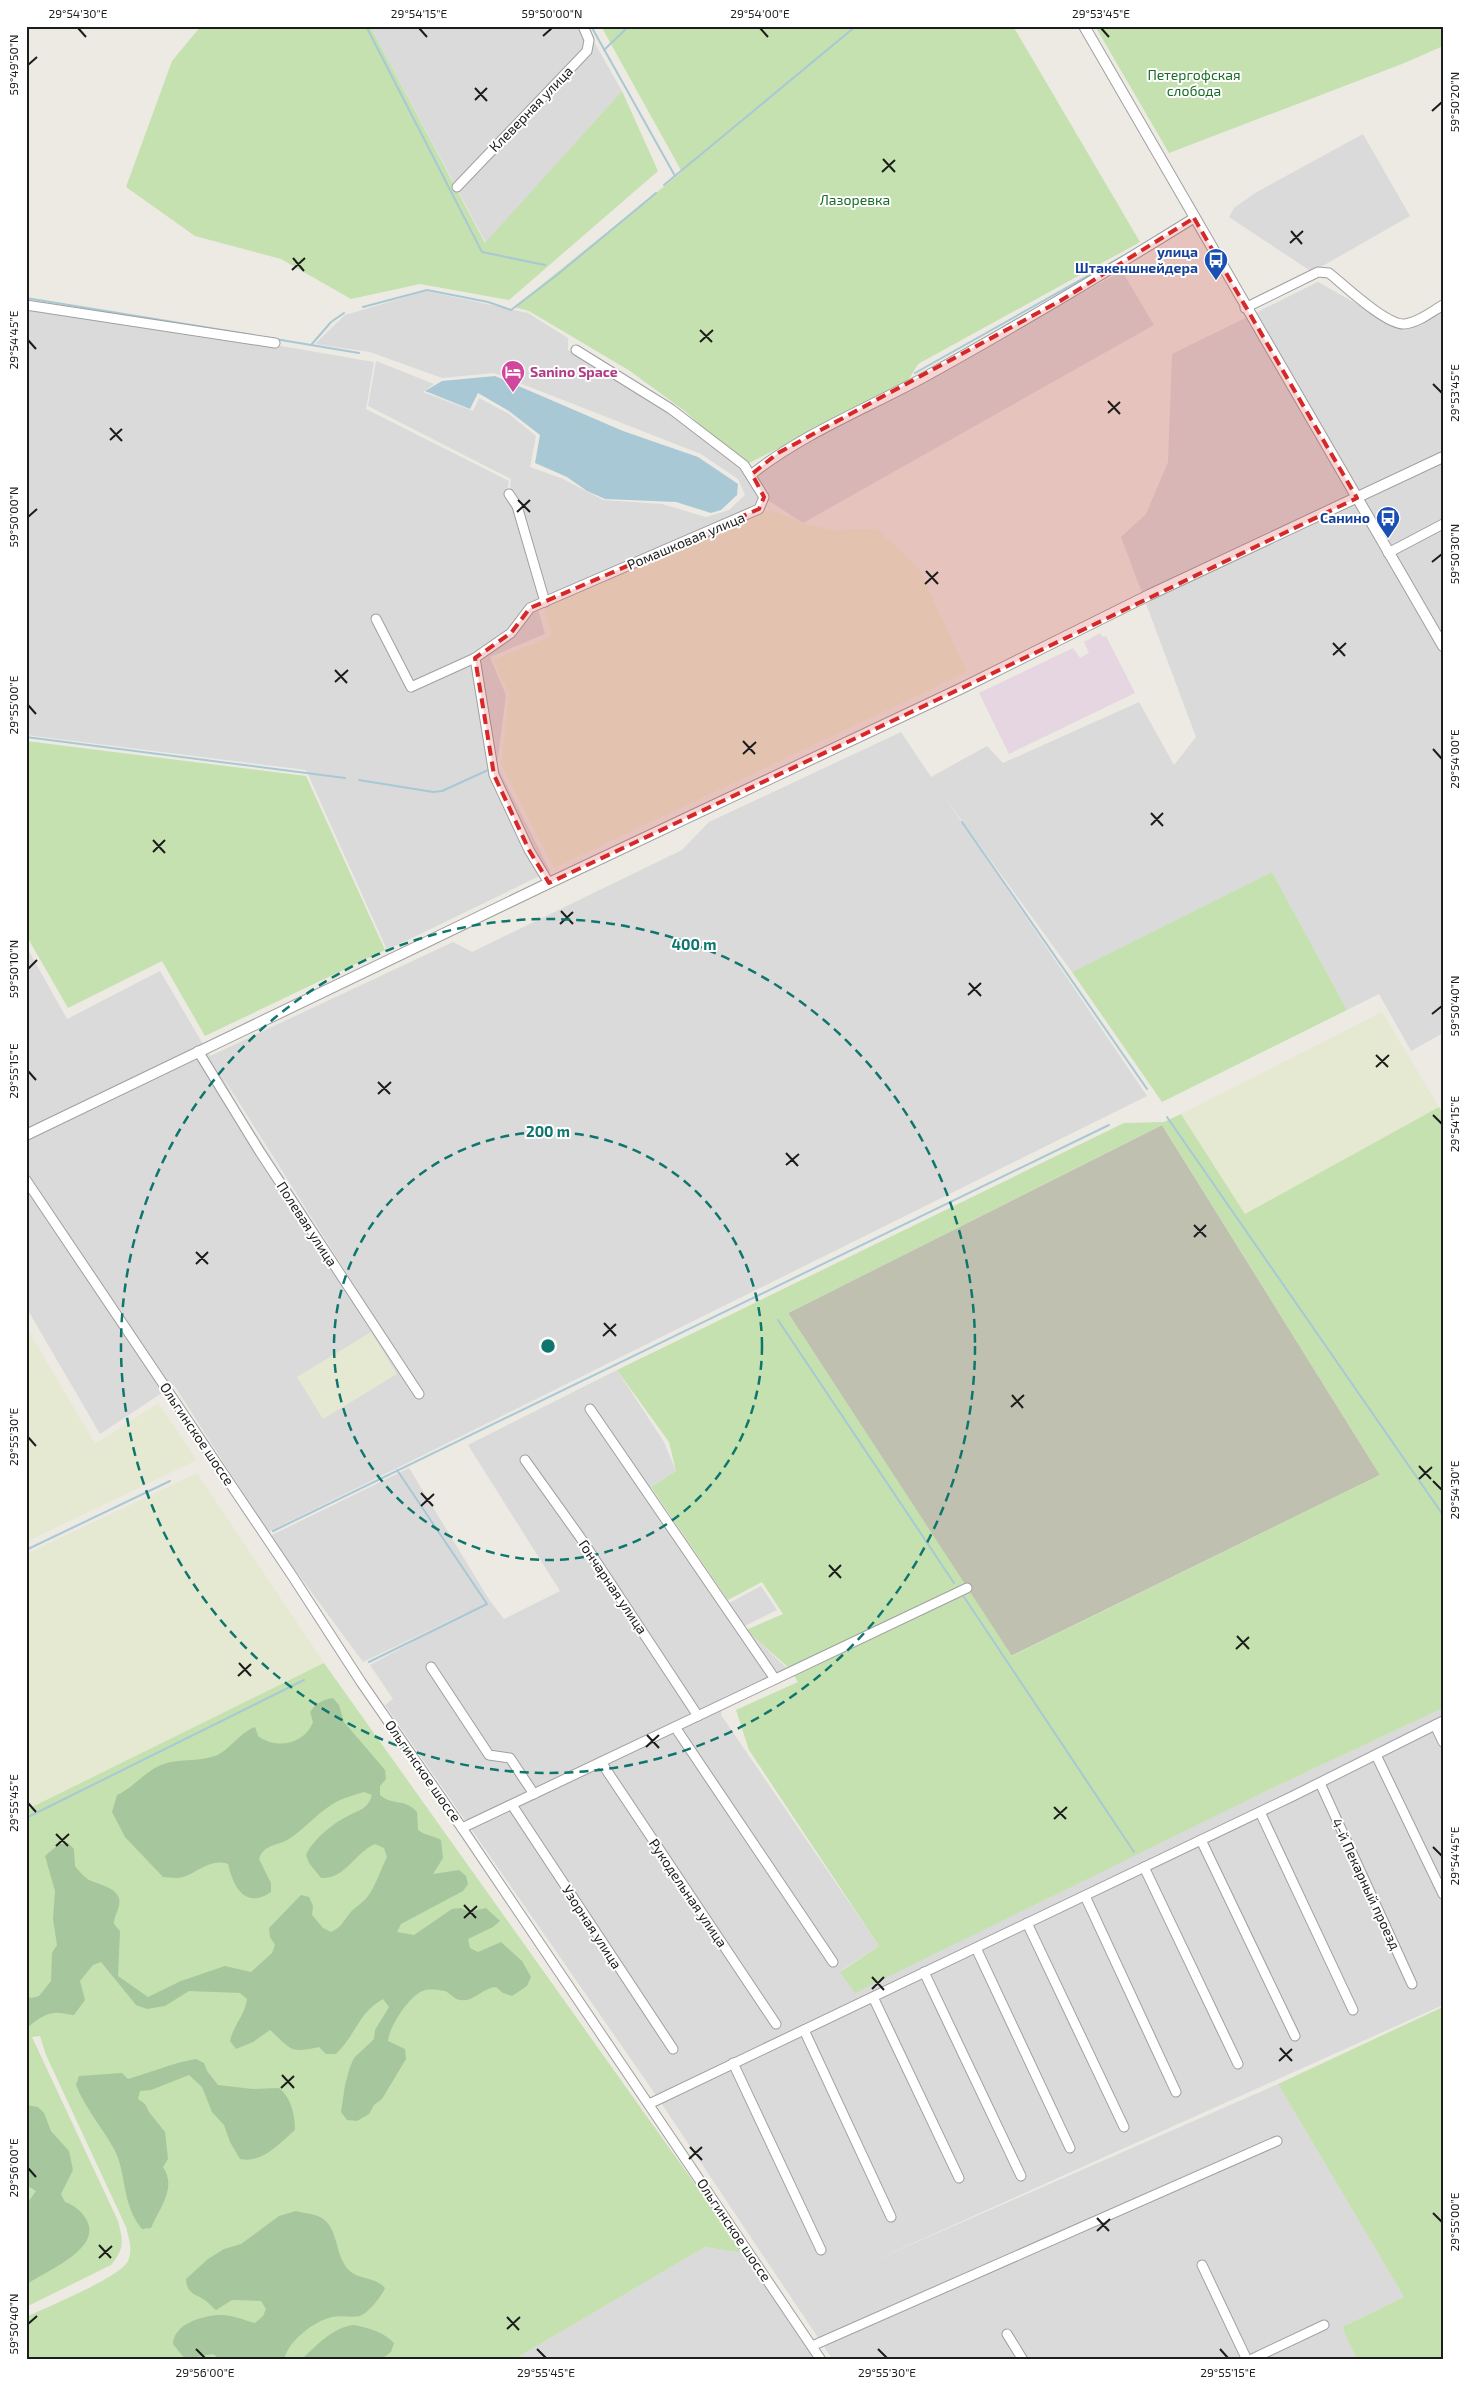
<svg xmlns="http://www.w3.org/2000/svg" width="1469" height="2386" viewBox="0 0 1469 2386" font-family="'Exo 2',sans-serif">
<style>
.residential{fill:#dadada;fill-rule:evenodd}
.industrial{fill:#e5d6e1}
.construction{fill:#bfc0b0}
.farmland{fill:#e6e9d1}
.grass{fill:#c4e1af;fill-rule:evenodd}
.forest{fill:#a6c79d}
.water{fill:#a9c8d5}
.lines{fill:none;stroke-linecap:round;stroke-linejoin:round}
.stream{stroke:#a9c8d5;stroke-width:2}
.minor-casing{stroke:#a0a0a0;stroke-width:11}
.tertiary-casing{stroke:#a0a0a0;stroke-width:12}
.minor{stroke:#fff;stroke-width:9}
.tertiary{stroke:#fff;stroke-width:10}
.marked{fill:#d62828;fill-opacity:0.2;stroke:#d62828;stroke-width:4;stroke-dasharray:10 6;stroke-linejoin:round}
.ticks{fill:none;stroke:#1c1c1c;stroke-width:2}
.ring{fill:none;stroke:#0f766e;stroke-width:2.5;stroke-dasharray:9 6}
.labels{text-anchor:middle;stroke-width:4;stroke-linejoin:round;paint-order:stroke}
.park-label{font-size:14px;fill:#196c26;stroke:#fff}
.street-label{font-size:14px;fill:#1c1c1c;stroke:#fff}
.transit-label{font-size:14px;font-weight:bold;fill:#164399;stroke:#fff;text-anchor:end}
.hotel-label{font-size:14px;font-weight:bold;fill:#b23c85;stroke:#fff;text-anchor:start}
.centre{fill:#0f766e;stroke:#fff;stroke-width:2.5}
.ring-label{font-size:15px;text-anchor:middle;font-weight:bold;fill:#0f766e;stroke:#fff;stroke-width:4;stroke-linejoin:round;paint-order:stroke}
.neatline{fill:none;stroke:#1c1c1c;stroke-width:2}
.ticks-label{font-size:12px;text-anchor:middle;fill:#1c1c1c}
</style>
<rect width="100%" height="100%" fill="#eceae3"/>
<g class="residential">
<path d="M370 26H585L622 91 486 243Z"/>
<path d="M1363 134 1410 216 1312 272 1229 217 1234 208 1255 193Z"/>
<path d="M1122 271 1154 325 803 523 769 501 546 598 510 492 511 479 368 406 376 361 434 384 423 392 473 411 479 398 509 414 536 436 530 467 563 479 603 500 662 504 706 517 729 510 745 495 738 479 701 454 494 373 442 378 370 352 315 344 345 315 426 291 528 313 568 338V350L671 411 756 475 780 458Z"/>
<path d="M1318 282 1405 331 1443 308V1033L1411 1051 1379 994 1347 1010 1272 872 1072 972 946 799 1147 1096 268 1532 174 1385 100 1434 26 1307V946L67 1019 160 971 210 1056 453 942 472 952 682 850 709 822 901 732 931 777 987 746 1003 763 1139 702 1174 765 1196 737 1121 537 1146 514 1168 462 1172 354ZM221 1074 375 1318 239 1107Z"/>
<path d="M26 302 374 362 366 409 509 481 506 496 515 508 546 606 538 609 545 634 490 657 506 695 497 766 550 871 387 950 306 770 26 735Z"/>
<path d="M617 1370 664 1442 676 1471 643 1492 720 1608 761 1586 777 1610 743 1627 787 1668 791 1676 722 1710 721 1715 879 1946 840 1971 1264 1792 1443 1708V2005L862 2266 1278 2084 1404 2297 1342 2327 1357 2360H833L653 2091 385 1705 393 1699 370 1665 472 1610 363 1662 270 1536 409 1468 490 1601 504 1619 560 1591 468 1445Z"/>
<path d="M705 2247 744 2253 816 2360H513Z"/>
</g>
<path class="industrial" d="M1100 633 1103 637 1106 636 1135 693 1009 754 979 693 1073 648 1080 658 1089 653 1084 642Z"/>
<path class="construction" d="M1162 1125 1380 1475 1011 1656 788 1313Z"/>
<g class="farmland">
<path d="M770 510 803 523 832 530 877 529 918 567 967 672 554 868 501 765 509 694 493 660 552 636 545 608Z"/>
<path d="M1382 1012 1439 1107 1245 1214 1181 1114Z"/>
<path d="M26 1326 95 1444 158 1403 197 1460 26 1542Z"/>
<path d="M371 1332 397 1374 323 1419 297 1377Z"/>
<path d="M197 1473 324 1663 26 1810V1554Z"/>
</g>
<g class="grass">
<path d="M201 26H370L485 243 622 91 658 171 509 300 420 284 351 299 281 259 195 236 126 187 172 61Z"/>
<path d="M601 26H1013L1140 242 918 364 905 386 745 465 686 412 630 371 529 311 514 307 682 172Z"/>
<path d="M1095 26H1443V46L1407 62 1169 153Z"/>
<path d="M26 741 306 776 385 950 205 1036 162 961 68 1008 26 935Z"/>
<path d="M1272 872 1347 1010 1162 1102 1072 972Z"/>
<path d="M1439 1107 1443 1114V1708L1264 1792 855 1993 840 1972 879 1946 749 1750 736 1710 798 1682 789 1668 746 1630 783 1614 762 1582 728 1600 651 1487 676 1471 669 1442 617 1370 1124 1123 1164 1122 1181 1114 1245 1214ZM1162 1125 1380 1475 1012 1656 788 1313Z"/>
<path d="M324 1663 744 2253 705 2247 513 2360H26V2317C45 2308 121 2277 128 2261 133 2250 129 2239 126 2227L46 2055 40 2036 32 2037 118 2221C123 2241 125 2248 111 2265L26 2307V1810Z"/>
<path d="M1443 2007V2360H1357L1342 2327 1404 2297 1278 2084Z"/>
</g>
<g class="forest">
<path d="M333 1698 339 1705 344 1722 385 1770 386 1779 380 1786V1795C392 1806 405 1798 417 1812L418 1830C426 1836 433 1835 441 1840L443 1858 433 1874 459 1870 466 1876 468 1884 463 1891 401 1924 397 1932 414 1935 452 1909 461 1908 469 1912 486 1908 500 1921 493 1927 468 1939 470 1948 478 1952 501 1942 522 1961 531 1977 527 1986 512 1996 503 1993 496 1987C482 1988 474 2002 461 2000 455 2000 450 1993 445 1991 440 1990 430 1989 425 1990 410 1994 389 2027 388 2041L405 2049 406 2059 382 2099 374 2105 369 2114 357 2121 347 2120 341 2112 345 2085 350 2067 354 2058 374 2039 375 2030 389 2007 383 1999C359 2012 355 2036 336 2054H326L319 2047C289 2054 291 2049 270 2030L253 2042 236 2049 230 2041C233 2026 245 2015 247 1999L240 1993 189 1991 165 2006 147 2009 136 2005 101 1962 93 1965 80 1981 85 2000 74 2015C67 2015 60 2012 54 2013 43 2014 34 2022 26 2029V1995L31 1998 39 1996 51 1981 52 1953 57 1945 53 1919 55 1891 45 1856 59 1844 68 1843 74 1849 75 1866C79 1871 84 1877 89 1880 100 1885 123 1889 119 1905 118 1912 114 1916 114 1924L120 1931 118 1976 148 1997 181 1981 225 1966 251 1972 272 1953 275 1945 270 1937 269 1928 301 1895 309 1897 313 1906 312 1915 323 1928 331 1932C342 1927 343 1921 350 1913 355 1907 363 1903 368 1896 376 1885 381 1869 387 1857L384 1848 375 1844C354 1853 346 1879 321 1878L309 1863 306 1855C313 1840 332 1824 346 1817 359 1810 368 1809 372 1795L364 1792C355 1795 346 1797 338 1801 320 1810 306 1828 289 1839 277 1846 264 1844 259 1859L271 1883V1892C245 1910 233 1886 228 1864 210 1858 199 1872 183 1877 177 1879 169 1877 163 1877L125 1837 112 1812 117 1795C133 1788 144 1772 161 1765 178 1758 198 1762 215 1756 229 1751 239 1733 255 1727L258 1736C276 1750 305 1744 313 1722L310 1712C316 1703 322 1700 333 1698Z"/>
<path d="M196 2059 204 2063 207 2071 218 2085 252 2089 279 2088C291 2097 295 2115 295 2130 280 2143 262 2164 240 2159L230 2142 224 2125 212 2112 202 2087 189 2075 151 2090 140 2091 138 2099 145 2104 149 2112 165 2132 168 2159 163 2167C177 2188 160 2207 151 2228L142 2229C121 2204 127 2173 114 2149 102 2127 85 2108 76 2085L79 2076 122 2073 128 2079C152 2072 172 2063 196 2059Z"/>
<path d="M26 2105 38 2107 44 2113 51 2131 69 2151 73 2170 61 2194 65 2202C74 2205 83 2212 87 2221 102 2250 43 2272 26 2285V2205L36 2191 26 2185Z"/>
<path d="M296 2211C303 2213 316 2214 322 2218 340 2230 334 2258 351 2272 362 2280 375 2277 385 2288 382 2296 368 2313 360 2316 352 2318 341 2315 332 2317 314 2321 288 2341 284 2360H221L213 2354 185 2359 173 2344C174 2324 201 2316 219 2315 230 2314 244 2320 255 2323L263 2316 266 2309 261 2301 232 2300 216 2310C212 2307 208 2302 203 2299 193 2293 187 2293 186 2279L208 2259 224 2249 241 2244 279 2216Z"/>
<path d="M354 2325C368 2328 384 2332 394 2343L391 2352 380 2360H301C316 2346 333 2327 354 2325Z"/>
</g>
<path class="water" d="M495 376 623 431 698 457 738 484 737 495 721 510 711 513 676 502 605 499 587 491 567 477 535 463 540 435 509 411 478 393 470 409 425 391 442 381Z"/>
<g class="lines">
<g class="stream">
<path d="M366 26 482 252 545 265"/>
<path d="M591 26 675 176"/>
<path d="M604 50 629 26"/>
<path d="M664 185 856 26"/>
<path d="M26 298 253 335"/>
<path d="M363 307 427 290 488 302 511 310 557 275 656 193"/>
<path d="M275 339 359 353"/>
<path d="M312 344 331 322 344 313"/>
<path d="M915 373 1132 251"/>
<path d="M26 737 345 778"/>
<path d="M359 780 433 792 442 791 488 770"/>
<path d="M962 822 1147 1089"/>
<path d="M1167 1117 1443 1515"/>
<path d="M778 1320 954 1583"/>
<path d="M273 1531 1109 1125"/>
<path d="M26 1550 170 1481"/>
<path d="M964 1597 1134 1852"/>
<path d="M369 1662 487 1604 397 1470"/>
<path d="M26 1818 304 1680"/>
</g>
<g class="minor-casing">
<g id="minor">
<path d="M457 187 587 51 589 40 583 26"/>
<path d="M26 305 275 343"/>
<path d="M1245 308 1318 272 1329 273C1344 285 1387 326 1405 324 1419 322 1431 312 1443 305"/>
<path d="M752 474C805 432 871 407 930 374 1020 324 1107 272 1194 218"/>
<path d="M509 494 517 506 545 602"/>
<path d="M1388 553 1443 524"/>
<path d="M376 619 411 687 475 658"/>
<path d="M549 883 529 850 494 775 475 658 511 633 530 608 759 509 764 497 744 465 671 409 576 350"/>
<path d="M198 1051 260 1152 419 1394"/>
<path d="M26 1180 293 1577 361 1682 462 1828 821 2360"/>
<path d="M590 1409 775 1679"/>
<path d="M525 1460 580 1537 698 1716"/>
<path d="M431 1667 489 1755 510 1758 534 1794"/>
<path d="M1435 1725 1443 1742"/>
<path d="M675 1727 833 1962"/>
<path d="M1376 1755 1443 1894"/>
<path d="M601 1762 776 2024"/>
<path d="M1320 1783 1412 1984"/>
<path d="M512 1805 673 2049"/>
<path d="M1260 1812 1353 2010"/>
<path d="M462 1828 967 1588"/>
<path d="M1201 1840 1295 2036"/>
<path d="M1144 1867 1238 2064"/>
<path d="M1085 1896 1176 2092"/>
<path d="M1027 1923 1124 2127"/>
<path d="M976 1948 1070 2148"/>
<path d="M924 1972 1021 2176"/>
<path d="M873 1997 959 2178"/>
<path d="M804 2030 891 2217"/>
<path d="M733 2063 821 2250"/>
<path d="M649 2104 1293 1796 1443 1721"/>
<path d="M1202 2265 1247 2360"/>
<path d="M1007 2334 1023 2360"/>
<path d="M812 2346 1277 2141"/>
<path d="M1250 2360 1324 2325"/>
</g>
</g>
<g class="tertiary-casing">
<g id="tertiary">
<path d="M1084 26 1443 646"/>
<path d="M26 1135 549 883 962 688 1149 595 1443 457"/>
</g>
</g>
<use href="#minor" class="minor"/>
<use href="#tertiary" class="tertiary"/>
</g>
<path class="marked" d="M1194 218 1357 498 962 688 549 883 529 850 494 775 475 658 511 633 530 608 759 509 764 497 752 474 778 453 1060 301Z"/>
<path class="ticks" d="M78 28 86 37M419 28 427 37M760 28 768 37M1101 28 1109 37M543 36 552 28M28 65 37 57M475 88 487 101M475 100 487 88M1432 111 1442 102M883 159 895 172M882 172 895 160M1291 231 1302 244M1290 243 1303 231M293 258 304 271M292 270 305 258M700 330 712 342M28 340 36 349M700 342 713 330M1433 384 1442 393M1108 401 1120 414M1108 413 1120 402M110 428 122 441M110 440 122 429M518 500 530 512M517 512 530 500M28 517 37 509M1432 562 1442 554M926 571 938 584M925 584 938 572M1333 643 1345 656M1333 655 1346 643M335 670 347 683M335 682 348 670M28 705 36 714M743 741 755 754M1433 749 1442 759M743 754 756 742M1151 813 1163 826M1151 825 1163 813M153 840 165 853M153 852 165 840M561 911 573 924M560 924 573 912M28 969 37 960M969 983 981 996M968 995 981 983M1432 1014 1442 1006M1376 1055 1388 1067M1376 1067 1389 1055M28 1071 36 1080M378 1082 390 1094M378 1094 391 1082M1433 1115 1442 1124M786 1153 798 1166M786 1165 799 1154M1194 1225 1206 1237M1194 1237 1206 1225M196 1252 208 1264M196 1264 208 1252M604 1323 616 1336M603 1336 616 1324M1012 1395 1023 1408M1011 1407 1024 1395M28 1437 36 1446M1419 1466 1431 1479M1419 1479 1432 1467M1433 1481 1442 1490M421 1493 433 1506M421 1506 434 1494M829 1565 841 1578M829 1577 841 1565M1237 1636 1249 1649M1236 1649 1249 1637M239 1663 251 1676M238 1676 251 1664M647 1735 659 1748M646 1747 659 1735M28 1803 36 1812M1054 1807 1066 1819M1054 1819 1067 1807M56 1834 68 1846M56 1846 69 1834M1433 1847 1442 1856M464 1905 476 1918M464 1918 477 1906M872 1977 884 1990M872 1989 884 1977M1280 2048 1292 2061M1279 2061 1292 2049M282 2075 294 2088M281 2088 294 2076M690 2147 702 2160M689 2159 702 2147M28 2168 36 2177M1433 2213 1442 2222M1097 2218 1109 2231M1097 2231 1110 2219M99 2245 111 2258M99 2258 112 2246M507 2317 519 2330M28 2324 37 2316M507 2329 520 2317M196 2349 205 2358M537 2349 546 2358M878 2349 887 2358M1220 2349 1228 2358"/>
<g class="ring">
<circle cx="548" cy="1346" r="214"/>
<circle cx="548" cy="1346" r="427"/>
</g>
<defs>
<g id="bus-pin" transform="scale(1.25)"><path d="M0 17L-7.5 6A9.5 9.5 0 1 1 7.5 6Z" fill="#1a4fb4" stroke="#fff"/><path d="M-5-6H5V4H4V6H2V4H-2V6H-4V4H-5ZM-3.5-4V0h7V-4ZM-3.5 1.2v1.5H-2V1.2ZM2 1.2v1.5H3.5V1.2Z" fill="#fff"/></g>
<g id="hotel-pin" transform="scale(1.25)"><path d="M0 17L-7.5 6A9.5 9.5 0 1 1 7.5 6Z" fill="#d1479c" stroke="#fff"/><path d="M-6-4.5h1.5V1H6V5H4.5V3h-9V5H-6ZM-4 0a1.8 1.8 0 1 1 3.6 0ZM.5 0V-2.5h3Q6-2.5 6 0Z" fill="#fff"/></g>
</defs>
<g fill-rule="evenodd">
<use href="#bus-pin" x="1216" y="260"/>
<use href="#hotel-pin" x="513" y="372"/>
<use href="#bus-pin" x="1388" y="518"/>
</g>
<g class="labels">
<g class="park-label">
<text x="1194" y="80">Петергофская<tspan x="1194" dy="16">слобода</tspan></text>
<text x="855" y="205">Лазоревка</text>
</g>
<g class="street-label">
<text transform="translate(531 109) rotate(-46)" y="5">Клеверная улица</text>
<text transform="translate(686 541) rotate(-23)" y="5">Ромашковая улица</text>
<text transform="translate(307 1224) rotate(57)" y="5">Полевая улица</text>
<text transform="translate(197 1434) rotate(56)" y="5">Ольгинское шоссе</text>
<text transform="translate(613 1587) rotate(56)" y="5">Гончарная улица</text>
<text transform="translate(423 1771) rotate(55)" y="5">Ольгинское шоссе</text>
<text transform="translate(1366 1884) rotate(65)" y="5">4-й Пекарный проезд</text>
<text transform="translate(688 1893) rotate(56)" y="5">Рукодельная улица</text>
<text transform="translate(592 1927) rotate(57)" y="5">Узорная улица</text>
<text transform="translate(734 2230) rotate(56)" y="5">Ольгинское шоссе</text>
</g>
<g class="transit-label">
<text x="1198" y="257">улица<tspan x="1198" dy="16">Штакеншнейдера</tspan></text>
<text x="1370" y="523">Санино</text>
</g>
<g class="hotel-label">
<text x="530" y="377">Sanino Space</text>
</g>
</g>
<circle cx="548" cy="1346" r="8" class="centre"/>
<g class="ring-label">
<text x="694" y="950">400 m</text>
<text x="548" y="1137">200 m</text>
</g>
<rect width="1469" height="2386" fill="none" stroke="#ffffff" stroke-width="55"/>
<rect x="28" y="28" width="1414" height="2330" class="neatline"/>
<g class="ticks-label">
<text x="78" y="18">29°54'30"E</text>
<text x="419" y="18">29°54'15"E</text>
<text x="552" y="18">59°50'00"N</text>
<text x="760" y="18">29°54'00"E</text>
<text x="1101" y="18">29°53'45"E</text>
<text transform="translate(14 65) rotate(-90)" y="4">59°49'50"N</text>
<text transform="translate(1455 102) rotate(-90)" y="4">59°50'20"N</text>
<text transform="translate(14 340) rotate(-90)" y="4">29°54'45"E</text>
<text transform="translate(1455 393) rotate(-90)" y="4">29°53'45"E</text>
<text transform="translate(14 517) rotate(-90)" y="4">59°50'00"N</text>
<text transform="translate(1455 554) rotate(-90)" y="4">59°50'30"N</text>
<text transform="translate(14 705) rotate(-90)" y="4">29°55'00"E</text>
<text transform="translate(1455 759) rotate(-90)" y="4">29°54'00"E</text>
<text transform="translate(14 969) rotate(-90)" y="4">59°50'10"N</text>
<text transform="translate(1455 1006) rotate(-90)" y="4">59°50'40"N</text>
<text transform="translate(14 1071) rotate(-90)" y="4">29°55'15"E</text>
<text transform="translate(1455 1124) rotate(-90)" y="4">29°54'15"E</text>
<text transform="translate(14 1437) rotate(-90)" y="4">29°55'30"E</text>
<text transform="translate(1455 1490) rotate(-90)" y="4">29°54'30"E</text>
<text transform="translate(14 1803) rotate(-90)" y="4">29°55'45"E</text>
<text transform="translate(1455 1856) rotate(-90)" y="4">29°54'45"E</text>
<text transform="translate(14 2168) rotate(-90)" y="4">29°56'00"E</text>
<text transform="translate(1455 2222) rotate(-90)" y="4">29°55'00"E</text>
<text transform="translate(14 2324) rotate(-90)" y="4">59°50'40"N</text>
<text x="205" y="2377">29°56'00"E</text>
<text x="546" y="2377">29°55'45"E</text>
<text x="887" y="2377">29°55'30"E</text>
<text x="1228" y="2377">29°55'15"E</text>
</g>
</svg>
